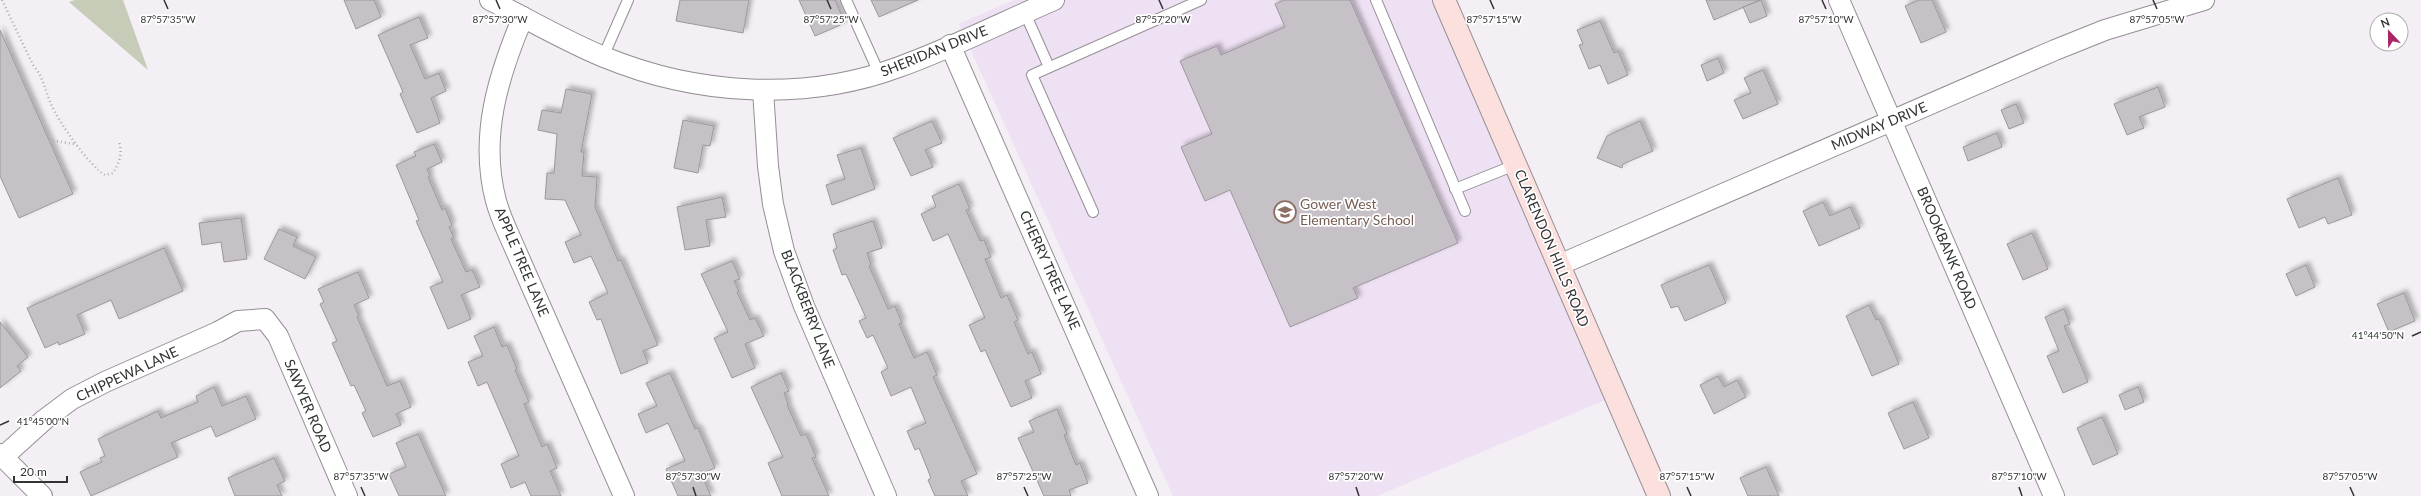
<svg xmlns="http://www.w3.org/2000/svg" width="2421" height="496" viewBox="0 0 2421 496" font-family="Lato,sans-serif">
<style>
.education{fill:#efe1f4}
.green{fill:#c6ccb7}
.building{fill:#c6c1c6;stroke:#9c979c;filter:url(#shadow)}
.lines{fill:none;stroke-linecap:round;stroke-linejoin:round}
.lane-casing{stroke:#948f94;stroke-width:12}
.street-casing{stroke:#948f94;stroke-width:22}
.secondary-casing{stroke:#948f94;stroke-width:24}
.path{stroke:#b0adb1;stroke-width:2.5;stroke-dasharray:1 3;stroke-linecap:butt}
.lane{stroke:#fff;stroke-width:10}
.street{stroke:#fff;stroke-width:20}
.secondary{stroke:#fbe0dd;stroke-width:22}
.ticks{fill:none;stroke:#333234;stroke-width:1.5}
.labels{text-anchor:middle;stroke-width:3.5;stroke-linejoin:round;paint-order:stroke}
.street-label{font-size:14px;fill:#333234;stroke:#fff}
.education-label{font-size:14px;fill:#785e54;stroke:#fff;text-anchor:start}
.ticks-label{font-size:10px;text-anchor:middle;fill:#333234;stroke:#fff;stroke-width:3.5;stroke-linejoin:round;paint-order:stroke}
</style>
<defs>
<filter id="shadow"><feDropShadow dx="3.5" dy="-3.5" stdDeviation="2" flood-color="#0004"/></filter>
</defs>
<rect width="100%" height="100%" fill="#f3eff4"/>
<path class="education" d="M1014 0H1432L1608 399 1377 496H1173L959 24Z"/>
<path class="green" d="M75 0H123L148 70 69 2Z"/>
<g class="building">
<path d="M344 0H374L381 17 356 29Z"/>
<path d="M680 0H749L743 33 676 21Z"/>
<path d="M799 0H835L845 23 815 36Z"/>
<path d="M871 0H918L879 17Z"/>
<path d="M1284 0H1350L1458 243 1353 288 1358 298 1290 327 1230 190 1205 201 1181 147 1212 134 1180 61 1217 46 1221 55 1285 27 1275 4Z"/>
<path d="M1706 0H1760L1714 20Z"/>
<path d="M1761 0 1767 16 1750 23 1743 7Z"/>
<path d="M1919 0H1932L1946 32 1921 43 1905 6Z"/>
<path d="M419 17 428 38 410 45 425 79 439 73 446 91 431 98 440 123 417 133 400 94 403 92 378 35Z"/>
<path d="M1600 21 1614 53 1618 51 1628 75 1608 84 1600 65 1589 69 1579 45 1583 44 1577 30Z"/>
<path d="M0 30 73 194 19 218 0 176Z"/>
<path d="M1718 58 1724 73 1707 81 1701 65Z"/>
<path d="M1763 70 1778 104 1743 119 1734 100 1751 93 1744 78Z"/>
<path d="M2158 87 2165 107 2139 117 2144 128 2127 135 2114 104Z"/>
<path d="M566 89 592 94 581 152H584L582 176 597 177 595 207 618 261 621 260 658 345 643 351 648 363 621 374 601 319 597 320 589 302 608 293 591 256 574 263 565 242 581 235 565 200 545 199 547 173H554L557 134 538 130 542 110 561 113Z"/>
<path d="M2016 104 2024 123 2009 129 2001 110Z"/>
<path d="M683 120 714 126 710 146 703 145 698 173 674 168Z"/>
<path d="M932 121 942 143 925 150 933 167 911 176 893 138Z"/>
<path d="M1640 121 1653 151 1623 164 1622 168 1597 158 1607 136Z"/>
<path d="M1997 133 2002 147 1968 161 1963 147Z"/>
<path d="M434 144 442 162 427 169 430 176 428 177 442 210 445 208 452 225 449 227 454 238 451 239 466 272 472 270 480 287 461 295 471 319 448 329 430 287 443 282 416 221 419 220 396 165 416 156 414 152Z"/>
<path d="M861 148 875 189 832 205 826 185 845 179 837 155Z"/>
<path d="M2338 178 2352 215 2328 224 2325 217 2299 228 2287 199Z"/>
<path d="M959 184 970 209 966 210 980 241 984 240 991 257 985 259 1001 298 1007 295 1018 320 1014 322 1028 354 1032 352 1041 374 1025 381 1032 398 1011 407 985 350 981 352 969 325 985 318 948 234 933 241 921 214 936 207 932 196Z"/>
<path d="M722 197 726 217 706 220 710 246 685 250 677 207Z"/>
<path d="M1823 202 1830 216 1850 207 1860 228 1819 246 1803 211Z"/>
<path d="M241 218 247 259 224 262 221 242 202 245 199 223Z"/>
<path d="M873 221 882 248 867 253 871 265 869 266 888 309 895 306 902 323 899 324 914 358 927 352 937 375 933 377 977 474 961 481 968 496H935L928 480 931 478 919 448 915 450 907 431 926 423 911 387 891 396 881 372 888 368 873 335 867 338 859 321 866 318 846 274 842 275 833 250 837 248 833 234Z"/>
<path d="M279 229 297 237 293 246 316 257 305 279 264 259Z"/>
<path d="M2032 233 2048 269 2023 280 2007 244Z"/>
<path d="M164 248 183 291 119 319 111 300 77 315 85 334 59 345 58 342 45 348 27 308Z"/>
<path d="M732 261 740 279 734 281 739 291 737 292 750 320 755 318 764 336 745 344 755 368 732 378 714 338 728 332 701 274Z"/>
<path d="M1709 265 1726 303 1685 321 1678 306 1671 308 1661 285Z"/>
<path d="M2306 265 2315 287 2296 296 2286 274Z"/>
<path d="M358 272 369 298 354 305 359 316 357 317 387 386 400 381 411 407 396 414 401 425 373 437 362 413 366 411 354 385 351 386 332 343 337 341 320 304 324 302 318 289Z"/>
<path d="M2404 293 2415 321 2389 332 2377 304Z"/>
<path d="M1869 305 1876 320 1879 319 1899 364 1872 376 1846 316Z"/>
<path d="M2064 309 2070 324 2064 326 2088 382 2063 393 2047 356 2059 351 2045 317Z"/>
<path d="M0 322 28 357 17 366 21 371 0 388Z"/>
<path d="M494 327 502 347 507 345 517 369 515 370 529 402 524 404 542 447 547 444 557 468 550 471 561 496H531L525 482 511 488 501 464 519 456 487 382 478 386 468 362 483 356 474 336Z"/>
<path d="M670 373 695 429 698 428 715 468 701 474 711 496H678L666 469 685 461 668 423 646 433 638 414 657 406 646 383Z"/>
<path d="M781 373 789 391 784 393 788 404 787 405 801 436 806 434 816 457 812 458 829 496H782L768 463 783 457 751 387Z"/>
<path d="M1718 376 1724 387 1737 380 1746 397 1714 414 1700 385Z"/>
<path d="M214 387 222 406 246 396 256 419 216 437 211 426 171 443 178 457 91 496 80 472 102 462 100 458 105 456 98 439 158 411 161 418 198 402 196 396Z"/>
<path d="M2138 387 2144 402 2125 410 2119 395Z"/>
<path d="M1913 402 1929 438 1904 449 1888 413Z"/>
<path d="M1057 409 1067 434 1064 435 1076 465 1080 463 1088 483 1069 490 1071 496H1044L1018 438 1034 432 1029 421Z"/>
<path d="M2102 417 2118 454 2093 465 2077 428Z"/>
<path d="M418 434 446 496H399L389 474 406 467 396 443Z"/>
<path d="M274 458 285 481 277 485 282 496H235L228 478Z"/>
<path d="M1766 467 1779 496H1748L1740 478Z"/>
</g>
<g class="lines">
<g class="lane-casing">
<g id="lane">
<path d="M846 0 879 73"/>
<path d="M1376 0 1465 211"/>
<path d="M1025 13 1049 67"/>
<path d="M603 57 628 0"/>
<path d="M1455 189 1515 165"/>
<path d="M1093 212 1032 75 1201 0"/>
</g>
</g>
<g class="street-casing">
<g id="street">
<path d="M490 0C528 19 565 41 604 57 696 95 805 102 899 67 952 48 1003 22 1054 0"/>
<path d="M1839 0 2054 496"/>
<path d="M523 17C498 76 479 137 496 201 499 212 504 224 509 235L624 496"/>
<path d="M950 45 1148 496"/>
<path d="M763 90 768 166 773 204 784 251 804 306 886 496"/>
<path d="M1559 265 2055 50 2105 30 2204 0"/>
<path d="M0 454 42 496"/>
<path d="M3 457 44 420 72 399 105 382 218 332 238 321 265 319 278 336 347 496"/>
</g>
</g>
<g class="secondary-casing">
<path id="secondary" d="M1444 0 1659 496"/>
</g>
<g class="path">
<path d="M2 0 33 65C43 76 45 90 51 104 58 121 90 167 105 175L113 173C119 163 123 154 119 142"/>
<path d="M49 140 74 144"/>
</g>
<use href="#lane" class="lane"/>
<use href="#street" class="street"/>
<use href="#secondary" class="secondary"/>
</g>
<path class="ticks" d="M164 0 168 9M496 0 500 9M827 0 831 9M1159 0 1163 9M1490 0 1494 9M1822 0 1826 9M2153 0 2157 9M2412 336 2421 332M0 425 9 421M361 487 365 496M693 487 696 496M1024 487 1028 496M1356 487 1359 496M1687 487 1691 496M2019 487 2022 496M2350 487 2354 496"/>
<defs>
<g id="school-ring" transform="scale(1.15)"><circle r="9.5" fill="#fff" stroke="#8d6e63" stroke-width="1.5"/><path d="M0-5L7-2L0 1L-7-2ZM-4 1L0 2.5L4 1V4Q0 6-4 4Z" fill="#8d6e63"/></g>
</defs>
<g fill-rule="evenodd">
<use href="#school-ring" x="1285" y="212"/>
</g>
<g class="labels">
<g class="street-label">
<text transform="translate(934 51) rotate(-22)" y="5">SHERIDAN DRIVE</text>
<text transform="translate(1879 126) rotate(-23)" y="5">MIDWAY DRIVE</text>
<text transform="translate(1552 248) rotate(67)" y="5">CLARENDON HILLS ROAD</text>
<text transform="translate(1947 248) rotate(67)" y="5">BROOKBANK ROAD</text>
<text transform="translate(522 262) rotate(67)" y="5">APPLE TREE LANE</text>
<text transform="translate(1050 270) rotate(66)" y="5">CHERRY TREE LANE</text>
<text transform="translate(808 309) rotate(69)" y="5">BLACKBERRY LANE</text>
<text transform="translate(127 374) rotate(-25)" y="5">CHIPPEWA LANE</text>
<text transform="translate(308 406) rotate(67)" y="5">SAWYER ROAD</text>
</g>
<g class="education-label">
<text x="1300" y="209">Gower West<tspan x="1300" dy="16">Elementary School</tspan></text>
</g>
</g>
<g class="ticks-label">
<text x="168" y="23">87°57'35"W</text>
<text x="500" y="23">87°57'30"W</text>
<text x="831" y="23">87°57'25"W</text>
<text x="1163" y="23">87°57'20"W</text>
<text x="1494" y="23">87°57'15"W</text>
<text x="1826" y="23">87°57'10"W</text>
<text x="2157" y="23">87°57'05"W</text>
<text x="2378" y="339">41°44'50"N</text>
<text x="43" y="425">41°45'00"N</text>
<text x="361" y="480">87°57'35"W</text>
<text x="693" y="480">87°57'30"W</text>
<text x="1024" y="480">87°57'25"W</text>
<text x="1356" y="480">87°57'20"W</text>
<text x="1687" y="480">87°57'15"W</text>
<text x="2019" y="480">87°57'10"W</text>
<text x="2350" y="480">87°57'05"W</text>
</g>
<g transform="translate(2389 32) rotate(338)"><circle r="19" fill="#ffffff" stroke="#adadae"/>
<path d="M0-3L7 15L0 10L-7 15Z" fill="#ac2468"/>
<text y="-6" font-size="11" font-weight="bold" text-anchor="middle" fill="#333234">N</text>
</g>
<path d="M14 476v6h53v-6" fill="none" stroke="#333234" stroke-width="2"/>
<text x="20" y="476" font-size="12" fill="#333234" stroke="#ffffff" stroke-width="3" paint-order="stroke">20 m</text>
</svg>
